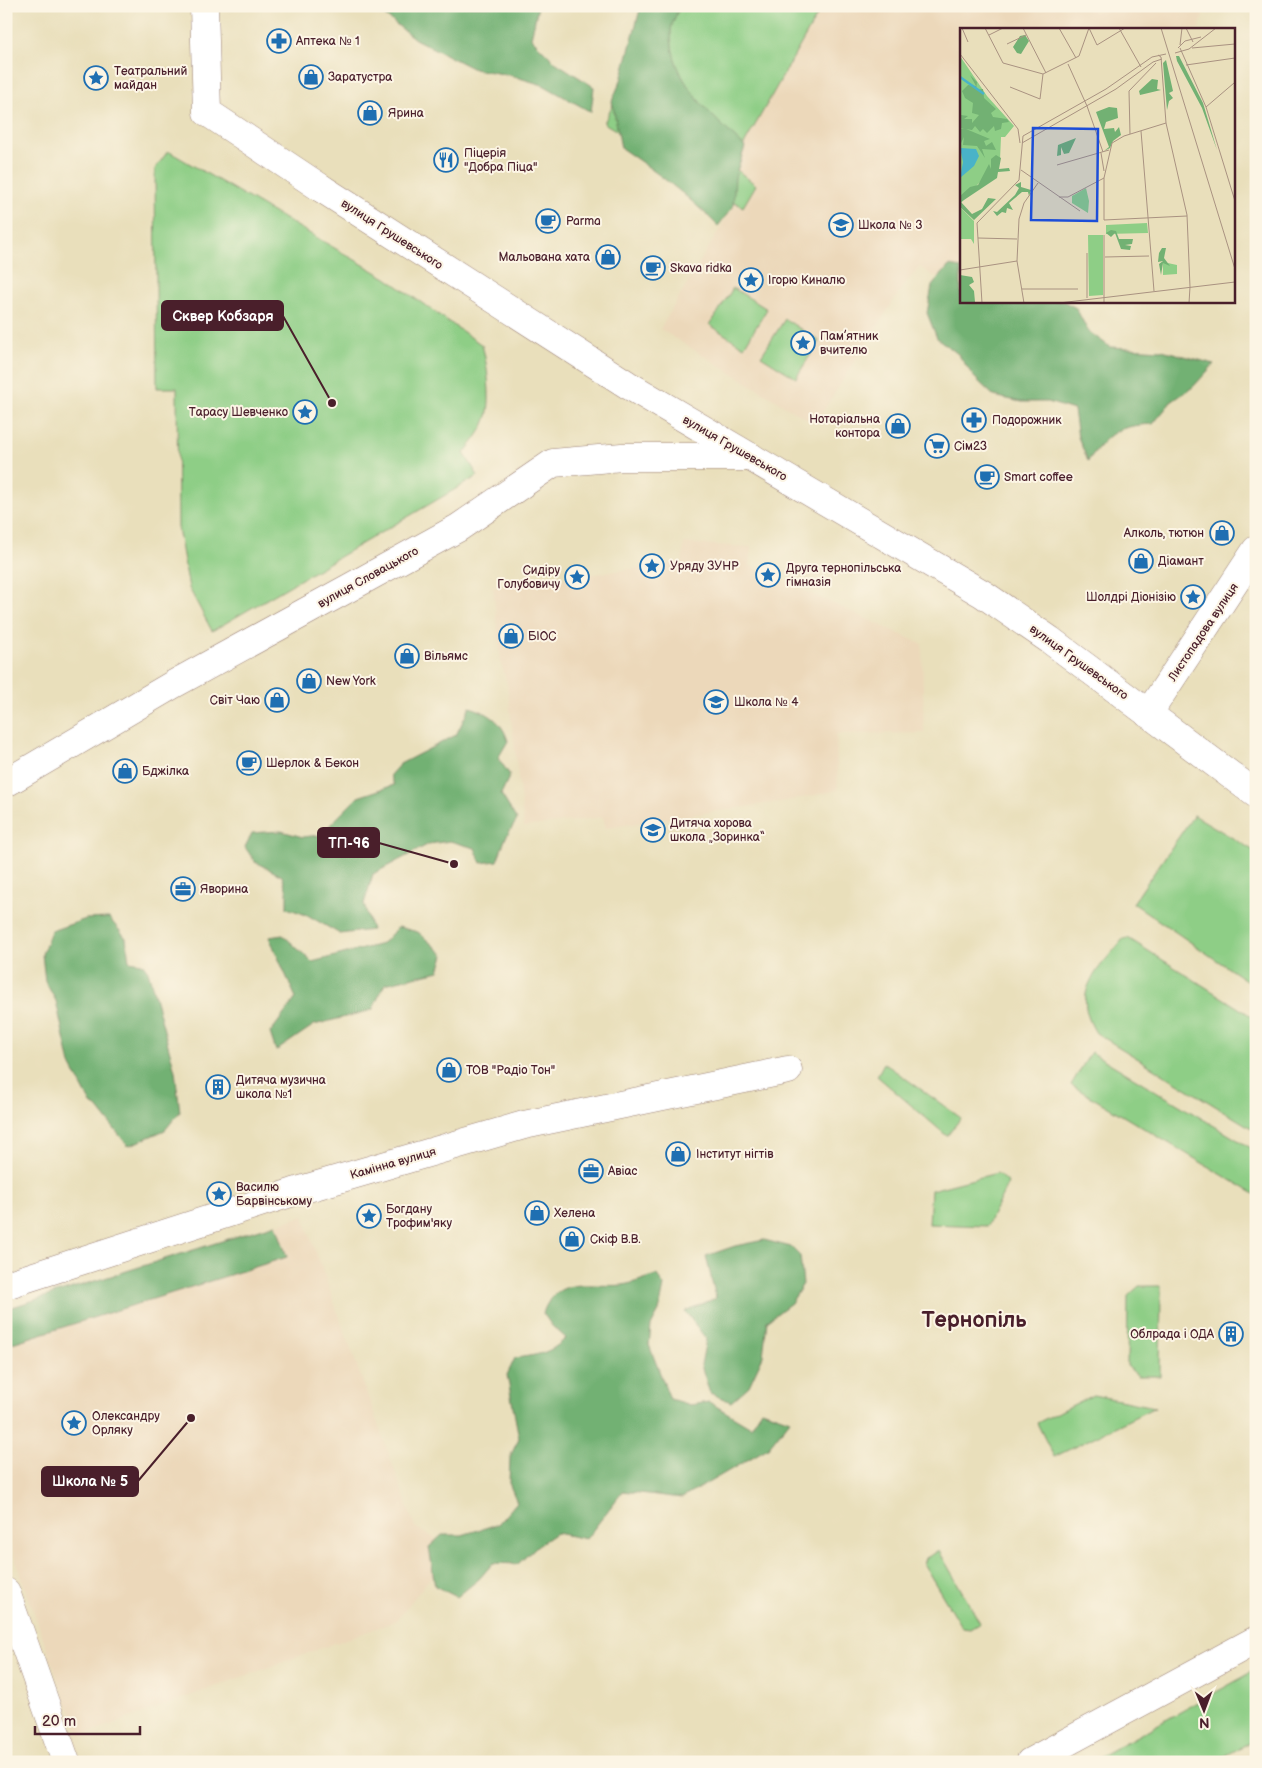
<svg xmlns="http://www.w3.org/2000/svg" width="1262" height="1768" viewBox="0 0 1262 1768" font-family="'Balsamiq Sans',sans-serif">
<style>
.built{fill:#ecd8ba}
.green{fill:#8ece86;stroke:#6c7658}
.forest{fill:#72b173;stroke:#5e684f}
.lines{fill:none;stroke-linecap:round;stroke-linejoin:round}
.pedestrian-casing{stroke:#9a7f73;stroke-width:29}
.minor-casing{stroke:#9a7f73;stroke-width:29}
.primary-casing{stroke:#9a7f73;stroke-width:29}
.pedestrian{stroke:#fff;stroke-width:28}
.minor{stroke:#fff;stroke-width:28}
.primary{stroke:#fff;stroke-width:28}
.labels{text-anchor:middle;stroke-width:4;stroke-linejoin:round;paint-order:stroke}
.poi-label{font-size:12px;fill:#4a1f2b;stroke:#fcf5e5;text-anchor:start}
.street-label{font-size:12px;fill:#4a1f2b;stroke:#fcf5e5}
.town-label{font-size:22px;font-weight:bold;fill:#4a1f2b;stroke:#fcf5e5}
.inset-river{fill:none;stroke:#49b3c8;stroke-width:2.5}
.inset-road{fill:none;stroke:#a99281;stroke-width:1}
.view{fill:#1d4ed8;fill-opacity:0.15;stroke:#1d4ed8;stroke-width:2.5}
.inset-edge{fill:none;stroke:#4a1f2b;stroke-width:2.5}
.leader{fill:none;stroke:#4a1f2b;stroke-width:2}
.callout-dot{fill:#4a1f2b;stroke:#fcf5e5;stroke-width:2}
.callout{fill:#4a1f2b;stroke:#4a1f2b;stroke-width:2}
.callout-label{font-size:14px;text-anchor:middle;font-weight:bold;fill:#fff}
</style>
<rect width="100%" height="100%" fill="#fcf5e5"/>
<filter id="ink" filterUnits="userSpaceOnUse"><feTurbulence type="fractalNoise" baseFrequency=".02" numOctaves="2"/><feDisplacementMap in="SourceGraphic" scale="10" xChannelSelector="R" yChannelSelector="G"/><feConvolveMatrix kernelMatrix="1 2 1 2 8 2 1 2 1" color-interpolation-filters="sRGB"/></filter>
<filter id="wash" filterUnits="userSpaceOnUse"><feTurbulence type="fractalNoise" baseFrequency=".0096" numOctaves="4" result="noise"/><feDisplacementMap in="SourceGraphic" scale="20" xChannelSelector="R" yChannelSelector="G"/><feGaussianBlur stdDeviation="1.12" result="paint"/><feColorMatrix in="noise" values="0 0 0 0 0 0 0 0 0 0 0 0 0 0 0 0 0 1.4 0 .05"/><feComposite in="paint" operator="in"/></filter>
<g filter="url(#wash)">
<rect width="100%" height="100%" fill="#e9dfbb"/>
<g class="built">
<path d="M659 6H1206L1199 29H961V294L920 267 903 286 815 424 660 329 735 203 604 123Z"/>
<path d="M684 543 751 547 750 566 922 644 924 733 836 734 838 790 792 800 606 828 603 817 524 827 507 684 501 663 493 588 682 562Z"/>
<path d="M303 1216 415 1527 453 1549 396 1621 80 1736 57 1677 6 1534V1309Z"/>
</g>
<g class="green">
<path d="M659 6H845L842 9 819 12 732 166 756 185 743 207 604 123Z"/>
<path d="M168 151 386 278 482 345C487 361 492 400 487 416 483 430 473 442 464 453L478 476 212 631 189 588 178 528 177 388H157L155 169Z"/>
<path d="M733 288 767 309 744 347 710 325Z"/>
<path d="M785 319 819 341 796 378 761 356Z"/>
<path d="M1194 815 1256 852V987L1133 903Z"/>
<path d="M1128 938 1256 1019V1131L1096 1033C1070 990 1097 972 1123 939Z"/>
<path d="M1091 1052 1256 1151V1195L1071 1085Z"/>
<path d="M884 1063 961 1118 947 1136 877 1076Z"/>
<path d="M997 1173 1008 1183 987 1226 929 1224 931 1190Z"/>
<path d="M1139 1286H1161L1160 1376H1138L1127 1366 1128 1296Z"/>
<path d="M1093 1395 1155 1407 1054 1457 1037 1423Z"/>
<path d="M939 1551 980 1623 970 1629 962 1628 924 1565 926 1558Z"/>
<path d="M1256 1670V1739L1214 1762H1090Z"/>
</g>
<g class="forest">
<path d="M384 6H538L531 38 555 62 594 87 591 112 543 85 509 75 474 69 415 39 378 10Z"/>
<path d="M641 6H680C677 14 671 24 671 31 670 82 712 115 745 147L735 177 733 207 718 226C688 195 656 172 621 148L612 101 621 80Z"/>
<path d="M949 266 961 268V301H1063L1076 308 1088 331 1110 347 1162 350 1214 364 1193 387 1171 402 1153 424C1117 426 1109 432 1088 461L1078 437 1074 410 1048 402H1021L994 396 974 377 958 354 937 338 927 313 932 286Z"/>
<path d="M470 707C489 713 502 721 508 741L498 758 510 775 501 794 517 820 506 837 497 861 481 863 475 848 450 841 429 844 373 874 364 904 372 930 340 934 309 916 287 908V891L282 876 255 862 245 847 252 833 281 831 303 837 320 835 358 797 394 785 390 775 400 764 456 735Z"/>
<path d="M109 918 126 938 129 961 142 963 148 971 175 1071 180 1112 165 1130 128 1146 97 1107 91 1104 70 1064 56 1001 45 981 42 954 51 931 86 919Z"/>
<path d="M398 927 418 932 444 955 439 971 385 984 372 1010 314 1025 276 1051 270 1033 296 998 269 937 283 935 312 962 382 944Z"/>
<path d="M276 1224 287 1257 6 1345V1309Z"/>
<path d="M764 1240 791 1247 800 1256 803 1284 791 1303 767 1321 763 1356 749 1386 731 1402 710 1393 701 1365 706 1339 685 1311 716 1298 706 1256 735 1246Z"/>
<path d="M657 1275 664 1286 659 1311 651 1326 649 1345 670 1399 690 1405 709 1402 751 1427 762 1410 790 1420 768 1448 682 1498 623 1491 586 1539 556 1533 538 1545 518 1564 493 1563 479 1579 457 1597 435 1586 429 1547 442 1535H462L498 1524 517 1502 509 1483 510 1457 519 1438 507 1375 515 1358C537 1355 550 1354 566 1338L552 1326 543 1313C557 1274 590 1288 623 1285 634 1283 646 1278 657 1275Z"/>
</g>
</g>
<g filter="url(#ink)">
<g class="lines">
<g class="pedestrian-casing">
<path id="pedestrian" d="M204 6 207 112 321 188"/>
</g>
<g class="minor-casing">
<g id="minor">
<path d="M321 188 628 385 983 594 1050 640 1256 794"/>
<path d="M1148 714 1256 550"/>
<path d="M6 783 174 684 458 528 553 463 622 457H751"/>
<path d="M6 1285 294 1192 524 1125 788 1070"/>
<path d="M6 1592 66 1762"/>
</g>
</g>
<g class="primary-casing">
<path id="primary" d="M1030 1762 1256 1640"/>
</g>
<use href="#pedestrian" class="pedestrian"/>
<use href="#minor" class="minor"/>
<use href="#primary" class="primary"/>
</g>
</g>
<defs>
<g id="pharmacy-ring" transform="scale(1.25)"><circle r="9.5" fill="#fcf5e5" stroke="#1f6fb2" stroke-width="1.5"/><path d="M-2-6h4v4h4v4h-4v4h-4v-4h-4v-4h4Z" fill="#1f6fb2"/></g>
<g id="shop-ring" transform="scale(1.25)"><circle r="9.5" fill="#fcf5e5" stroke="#1f6fb2" stroke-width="1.5"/><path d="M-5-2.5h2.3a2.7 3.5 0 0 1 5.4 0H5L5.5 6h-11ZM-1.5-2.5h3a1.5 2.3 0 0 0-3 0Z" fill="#1f6fb2"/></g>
<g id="sight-ring" transform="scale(1.25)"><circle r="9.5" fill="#fcf5e5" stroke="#1f6fb2" stroke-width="1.5"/><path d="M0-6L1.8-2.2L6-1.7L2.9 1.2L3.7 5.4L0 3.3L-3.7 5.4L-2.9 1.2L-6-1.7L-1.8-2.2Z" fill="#1f6fb2"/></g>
<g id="restaurant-ring" transform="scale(1.25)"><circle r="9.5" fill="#fcf5e5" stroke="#1f6fb2" stroke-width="1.5"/><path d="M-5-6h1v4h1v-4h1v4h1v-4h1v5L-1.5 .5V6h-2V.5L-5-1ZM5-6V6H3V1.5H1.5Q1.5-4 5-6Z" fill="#1f6fb2"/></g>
<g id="cafe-ring" transform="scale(1.25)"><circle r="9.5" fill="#fcf5e5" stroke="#1f6fb2" stroke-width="1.5"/><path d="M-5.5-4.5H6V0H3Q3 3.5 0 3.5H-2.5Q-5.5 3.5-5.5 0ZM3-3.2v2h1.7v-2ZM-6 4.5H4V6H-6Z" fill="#1f6fb2"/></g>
<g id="school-ring" transform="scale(1.25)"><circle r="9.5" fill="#fcf5e5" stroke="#1f6fb2" stroke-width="1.5"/><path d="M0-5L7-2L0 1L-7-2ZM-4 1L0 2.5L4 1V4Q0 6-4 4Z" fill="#1f6fb2"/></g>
<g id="supermarket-ring" transform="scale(1.25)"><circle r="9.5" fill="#fcf5e5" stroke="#1f6fb2" stroke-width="1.5"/><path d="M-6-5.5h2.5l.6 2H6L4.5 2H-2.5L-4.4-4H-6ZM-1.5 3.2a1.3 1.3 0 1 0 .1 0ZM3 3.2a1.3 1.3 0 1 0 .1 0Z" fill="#1f6fb2"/></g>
<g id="office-ring" transform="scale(1.25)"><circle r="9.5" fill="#fcf5e5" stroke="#1f6fb2" stroke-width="1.5"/><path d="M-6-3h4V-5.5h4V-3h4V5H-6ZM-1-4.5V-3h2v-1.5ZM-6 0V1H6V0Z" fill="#1f6fb2"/></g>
<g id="building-ring" transform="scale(1.25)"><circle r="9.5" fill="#fcf5e5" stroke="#1f6fb2" stroke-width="1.5"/><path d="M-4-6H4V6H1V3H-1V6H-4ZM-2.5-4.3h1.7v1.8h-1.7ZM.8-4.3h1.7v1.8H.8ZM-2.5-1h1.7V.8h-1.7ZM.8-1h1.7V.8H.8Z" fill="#1f6fb2"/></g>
</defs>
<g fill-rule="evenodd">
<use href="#pharmacy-ring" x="279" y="41"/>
<use href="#shop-ring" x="311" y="77"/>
<use href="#sight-ring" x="96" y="78"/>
<use href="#shop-ring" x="370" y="113"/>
<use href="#restaurant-ring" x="446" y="160"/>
<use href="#cafe-ring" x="548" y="221"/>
<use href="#school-ring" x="841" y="225"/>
<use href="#shop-ring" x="608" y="257"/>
<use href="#cafe-ring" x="653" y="268"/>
<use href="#sight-ring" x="751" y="280"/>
<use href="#sight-ring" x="803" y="343"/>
<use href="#sight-ring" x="305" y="412"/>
<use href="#pharmacy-ring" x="974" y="420"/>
<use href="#shop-ring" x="898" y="426"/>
<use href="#supermarket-ring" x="937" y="446"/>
<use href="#cafe-ring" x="987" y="477"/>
<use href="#shop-ring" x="1222" y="533"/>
<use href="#shop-ring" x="1141" y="561"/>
<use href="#sight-ring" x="652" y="566"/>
<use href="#sight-ring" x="768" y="575"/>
<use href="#sight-ring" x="577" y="577"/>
<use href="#sight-ring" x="1193" y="597"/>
<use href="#shop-ring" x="511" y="636"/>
<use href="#shop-ring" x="407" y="656"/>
<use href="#shop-ring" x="309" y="681"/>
<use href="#shop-ring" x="277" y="700"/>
<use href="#school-ring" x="716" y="702"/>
<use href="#cafe-ring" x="249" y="763"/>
<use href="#shop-ring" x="125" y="771"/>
<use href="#school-ring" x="653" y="830"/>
<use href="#office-ring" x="183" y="889"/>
<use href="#shop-ring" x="449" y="1070"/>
<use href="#building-ring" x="218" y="1087"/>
<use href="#shop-ring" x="678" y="1154"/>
<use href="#office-ring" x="591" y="1171"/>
<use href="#sight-ring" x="219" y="1194"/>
<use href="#shop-ring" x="537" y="1213"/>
<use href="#sight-ring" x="369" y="1216"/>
<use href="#shop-ring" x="572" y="1239"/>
<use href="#building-ring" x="1231" y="1334"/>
<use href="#sight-ring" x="74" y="1423"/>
</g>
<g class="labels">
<g class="poi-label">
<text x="296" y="45">Аптека № 1</text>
<text x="114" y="75">Театральний<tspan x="114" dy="14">майдан</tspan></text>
<text x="328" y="81">Заратустра</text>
<text x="388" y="117">Ярина</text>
<text x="464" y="157">Піцерія<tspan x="464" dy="14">"Добра Піца"</tspan></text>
<text x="566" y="225">Parma</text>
<text x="858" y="229">Школа № 3</text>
<text x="590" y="261" text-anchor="end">Мальована хата</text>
<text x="670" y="272">Skava ridka</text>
<text x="768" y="284">Ігорю Киналю</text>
<text x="820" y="340">Пам’ятник<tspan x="820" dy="14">вчителю</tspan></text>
<text x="288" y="416" text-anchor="end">Тарасу Шевченко</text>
<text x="880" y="423" text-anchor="end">Нотаріальна<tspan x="880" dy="14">контора</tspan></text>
<text x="992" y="424">Подорожник</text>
<text x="954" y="450">Сім23</text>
<text x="1004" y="481">Smart coffee</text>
<text x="1204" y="537" text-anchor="end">Алколь, тютюн</text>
<text x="1158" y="565">Діамант</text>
<text x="670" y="570">Уряду ЗУНР</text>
<text x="786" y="572">Друга тернопільська<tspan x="786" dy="14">гімназія</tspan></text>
<text x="560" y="574" text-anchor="end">Сидіру<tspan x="560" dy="14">Голубовичу</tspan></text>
<text x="1176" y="601" text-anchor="end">Шолдрі Діонізію</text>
<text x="528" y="640">БІОС</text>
<text x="424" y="660">Вільямс</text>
<text x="326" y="685">New York</text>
<text x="260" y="704" text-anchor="end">Світ Чаю</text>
<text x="734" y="706">Школа № 4</text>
<text x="266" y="767">Шерлок &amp; Бекон</text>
<text x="142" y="775">Бджілка</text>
<text x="670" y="827">Дитяча хорова<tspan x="670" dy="14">школа „Зоринка“</tspan></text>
<text x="200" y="893">Яворина</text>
<text x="466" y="1074">ТОВ "Радіо Тон"</text>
<text x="236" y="1084">Дитяча музична<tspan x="236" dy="14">школа №1</tspan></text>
<text x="696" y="1158">Інститут нігтів</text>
<text x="608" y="1175">Авіас</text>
<text x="236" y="1191">Василю<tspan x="236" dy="14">Барвінському</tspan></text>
<text x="386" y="1213">Богдану<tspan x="386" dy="14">Трофим'яку</tspan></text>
<text x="554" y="1217">Хелена</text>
<text x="590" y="1243">Скіф В.В.</text>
<text x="1214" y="1338" text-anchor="end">Облрада і ОДА</text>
<text x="92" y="1420">Олександру<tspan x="92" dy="14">Орляку</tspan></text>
</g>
<g class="street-label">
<text transform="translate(392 234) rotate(33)" y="4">вулиця Грушевського</text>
<text transform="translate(735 448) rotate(30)" y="4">вулиця Грушевського</text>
<text transform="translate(368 577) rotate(-29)" y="4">вулиця Словацького</text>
<text transform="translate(1203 632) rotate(-56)" y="4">Листопадова вулиця</text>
<text transform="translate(1079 662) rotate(36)" y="4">вулиця Грушевського</text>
<text transform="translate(393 1163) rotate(-16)" y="4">Камінна вулиця</text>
</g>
<g class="town-label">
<text x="974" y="1327">Тернопіль</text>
</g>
</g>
<g transform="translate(960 28)">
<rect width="275" height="275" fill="#e9dfbb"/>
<path d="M0 28 27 68 54 98 45 109H41L40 132 0 176ZM126 160 129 173 128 185 112 175V168ZM0 179 14 193V216L11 211H0ZM187 195 188 205 146 206V197ZM128 207H143V267L129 268ZM203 234 217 237V246L203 247Z" fill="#8ece86"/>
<path d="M65 7 69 13 61 26 57 25 53 19 60 8ZM219 28 243 75 257 122 242 80 217 33 216 28ZM206 32 213 63 209 65 213 70 209 73 207 82 203 35ZM10 47 17 54 16 62 23 61 24 70 36 81 31 85 33 89 47 91 49 94 42 95 41 101 35 103 34 98 27 105 23 101 20 104 15 98 12 102 6 101 30 111 24 113 26 118 32 114 36 122 22 121 25 130 17 118 3 117 4 109 0 117V101H4L0 100V77L1 87 8 88 4 91H12V95L19 87 12 85 13 75 5 70 2 63 8 57 16 58ZM192 51 198 52 197 61 201 62 180 67 179 63ZM149 79 157 80 158 90 146 94 144 101 154 100 155 104 159 99 161 107 153 113 150 120 144 123 149 119 136 84ZM116 110 109 125 104 126 101 119V127L97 128 98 117ZM36 127 41 130 39 141 49 140 50 143 38 144 37 150 1 174 12 186 22 181 28 170 36 171 14 192 0 179V168L10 159 18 157 29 136 31 141V131ZM61 154V159L71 162 69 168 68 164H62L49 175 53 182 47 180 46 185 42 184 37 188 33 183 37 184 55 167 59 160 55 157ZM151 202 156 203 159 211H173L172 216 165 217 171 218 170 222 161 221 155 205 151 209 146 205ZM206 220 204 230 210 238 203 235 201 247 199 236 203 233 198 234 199 225 202 220ZM0 247 12 249 14 254 9 257 14 263 15 274 0 275Z" fill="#72b173"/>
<path d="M0 120 16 121 19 128 14 138 0 150 3 134Z" fill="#49b3c8"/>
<path class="inset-river" d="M0 49 24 66"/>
<path class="inset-road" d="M2 0 8 14M25 0 43 35 83 46M63 0 86 45M99 0 116 30M159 0 181 39M201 0 275 241M226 0 233 14M29 7 43 0M47 16 66 7M220 17 222 0M218 20 225 13 241 9M220 20 246 79 275 173M232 20 275 16M215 25 229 21 256 0M0 26 58 101 60 115M198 27 201 29 206 95 227 187 230 259M108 36 127 78 143 124M226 37 275 30M83 46 119 28 129 0 137 17 165 0M50 59 80 71 83 46M246 79 274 55M206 95 164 108 152 115 144 150V192L227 188M181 103 194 263M170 106 169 63 196 35M62 115 156 61 193 34 202 31M141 125 144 143M97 137 149 122M61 142 120 183M99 169H108L144 150M144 207V275M18 210 57 211M127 225V270M145 229 189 228M0 242 57 233M62 261H118M22 275 17 195 59 152 63 108 146 61 192 29 206 26M64 275 57 233 59 191 64 175 78 155M99 275 275 254M229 275 230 259"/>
<path class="view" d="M73 100 138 101 137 193 71 192Z"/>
<rect width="275" height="275" class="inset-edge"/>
</g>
<path class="leader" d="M332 403L283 316M454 864L379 843M191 1418L138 1481"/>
<g class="callout-dot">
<circle cx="332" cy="403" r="5"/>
<circle cx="454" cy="864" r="5"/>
<circle cx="191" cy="1418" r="5"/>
</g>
<g class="callout">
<rect x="162" y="301" width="121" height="29" rx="5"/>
<rect x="318" y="828" width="61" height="29" rx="5"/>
<rect x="42" y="1467" width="96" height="29" rx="5"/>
</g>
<g class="callout-label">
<text x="223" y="321">Сквер Кобзаря</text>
<text x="349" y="848">ТП-96</text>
<text x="90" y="1486">Школа № 5</text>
</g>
<rect width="1262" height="1768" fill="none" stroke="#fcf5e5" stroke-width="25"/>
<g transform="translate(1204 1710) rotate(179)" stroke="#fcf5e5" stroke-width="4" paint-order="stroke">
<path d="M0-4L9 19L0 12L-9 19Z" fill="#4a1f2b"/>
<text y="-8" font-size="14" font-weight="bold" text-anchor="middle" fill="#4a1f2b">N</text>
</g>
<path d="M35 1726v8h105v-8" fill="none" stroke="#4a1f2b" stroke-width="2.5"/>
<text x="42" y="1726" font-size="15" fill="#4a1f2b" stroke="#fcf5e5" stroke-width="4" paint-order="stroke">20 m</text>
</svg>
